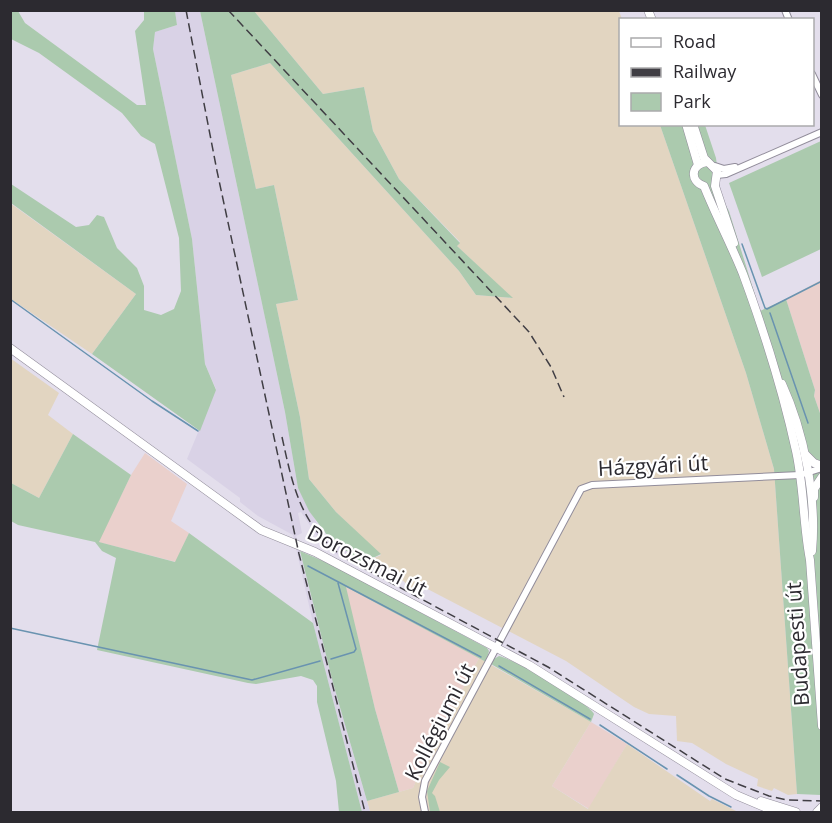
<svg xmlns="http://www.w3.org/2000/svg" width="832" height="823" viewBox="0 0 832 823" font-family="'Open Sans',sans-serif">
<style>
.commercial{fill:#ead0cc}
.industrial{fill:#e2d5c1}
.built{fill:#d9d2e6}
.green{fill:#abcaae}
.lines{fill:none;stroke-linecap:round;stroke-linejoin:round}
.stream{stroke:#6993b0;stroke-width:1.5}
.minor-casing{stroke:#928d9b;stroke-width:8}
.major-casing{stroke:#928d9b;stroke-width:9}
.minor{stroke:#fff;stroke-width:6}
.major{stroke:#fff;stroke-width:8}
.rail{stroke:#403e44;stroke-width:1.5;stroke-dasharray:9 4.5;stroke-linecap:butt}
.labels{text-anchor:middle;stroke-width:4.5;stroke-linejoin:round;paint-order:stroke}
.street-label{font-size:21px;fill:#2c2a30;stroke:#fff}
</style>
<rect width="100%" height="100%" fill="#e3deec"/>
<g class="commercial">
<path d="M821 280V416L814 396 815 390 786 299Z"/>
<path d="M145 453 187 484 171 521 189 533 176 562 98 542 131 475Z"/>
<path d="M345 586 479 658 420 771 413 788 399 792 375 709Z"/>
<path d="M591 722 627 744 589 809 552 786Z"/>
</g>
<g class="industrial">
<path d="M254 11H619L622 19 620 20V124L660 125 746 373 774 469 797 794 788 795 774 788 772 791 757 786 758 779 726 764 692 743 677 741 676 716 649 714 634 707 566 661 416 583 412 588 374 558 381 555 336 512 309 479 300 417 276 304 298 300 274 185 256 189 231 75 270 63 459 271 476 295 512 298 457 246 460 242 399 179 373 131 364 87 323 94Z"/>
<path d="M10 203 136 294 92 354 11 299Z"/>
<path d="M10 358 59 393 48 415 73 434 39 498 11 483Z"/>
<path d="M479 658 591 722 552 786 588 809 627 744 710 801 712 799 738 812H370L367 801 413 788 420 771Z"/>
</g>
<path class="built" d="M175 11H200L285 412 298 488 319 527 330 539 363 563 333 553 321 542 301 512 298 513 302 533 296 536 333 683 370 812H362L313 623 293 535 258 516 240 502V498L187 459 216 389 205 364 192 239 153 49 155 32 177 25Z"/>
<g class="green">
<path d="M10 11H18L25 23 137 105H146L135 31 144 20V11H175L177 25 155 32 153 49 192 239 205 364 216 390 200 431 92 354 136 294 11 203V184L76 227 89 225 97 215 104 217 117 248 137 268 144 286V310L161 315 174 309 181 291 179 238 155 144 141 136 122 113 39 53 11 39Z"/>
<path d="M200 11H254L323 94 364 87 373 131 399 179 460 243 457 246 513 298 476 295 459 271 270 63 231 75 256 189 274 185 298 300 276 304 300 417 309 479 336 512 381 554 363 563 330 539 309 511 298 488 285 412Z"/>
<path d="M660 125H705L716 158 721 197 729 211 760 311 786 299 815 390 814 396 821 416V795L797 794 774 469 746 373Z"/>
<path d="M821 141V249L762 277 729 183Z"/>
<path d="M73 434 131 475 99 542 175 562 189 533 313 623 362 812H339L336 781 317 702V686L313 680 301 676 256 684 248 683 97 650 116 558 102 551 95 542 18 525 11 521V483L39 498Z"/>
<path d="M300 551 330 564 487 648 489 651 486 662 346 587 375 709 399 792 367 801 333 683Z"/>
<path d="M499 656C514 659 588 702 594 714L591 722 491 664 494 659Z"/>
<path d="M440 762 450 767 439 780 432 793 435 796 440 812H430L427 791Z"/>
</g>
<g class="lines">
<g class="stream">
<path d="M742 244 765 308 767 309 822 281"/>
<path d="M10 299 152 401 198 431"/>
<path d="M770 313 808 423"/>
<path d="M308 566 481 657"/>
<path d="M10 628 252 680 320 661"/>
<path d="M331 659 354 652 356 649 338 583"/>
<path d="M499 666 590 719"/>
<path d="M600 725 667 769"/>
<path d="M677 775 709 796 731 807"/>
</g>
<g class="minor-casing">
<g id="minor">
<path d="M785 10 789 20"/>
<path d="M812 74 822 95"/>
<path d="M715 166 724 169 735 167"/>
<path d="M717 175 726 174 822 132"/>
<path d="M425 812 422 797 425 781 581 489 592 485 800 475 822 468"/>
</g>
</g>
<g class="major-casing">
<g id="major">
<path d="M648 10 652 20"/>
<path d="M686 124 698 165"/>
<path d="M693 124 704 158 717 171 715 186 734 243"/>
<path d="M707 162C691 164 689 181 704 186 716 216 731 244 743 274 764 331 783 391 796 451 804 487 803 524 810 560L822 726"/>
<path d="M10 348 261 530 315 552 529 665 736 795 776 812"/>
<path d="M782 384C804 432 817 498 812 551"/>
<path d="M806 455 814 463 822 466"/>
<path d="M814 497V489L822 477"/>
<path d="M761 801 796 812"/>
<path d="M817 812 822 807"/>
</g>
</g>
<use href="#minor" class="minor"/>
<use href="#major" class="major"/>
<g class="rail">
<path d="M186 10 217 171 299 554 365 812"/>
<path d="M228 10 529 332 551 367 564 397"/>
<path d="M282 437C293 487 300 524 343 557L548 667 725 779 769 796 787 800 822 801"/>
</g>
</g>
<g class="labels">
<g class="street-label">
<text transform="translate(653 466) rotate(-3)" y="7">Házgyári út</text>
<text transform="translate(367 561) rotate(27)" y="7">Dorozsmai út</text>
<text transform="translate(798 644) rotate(-94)" y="7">Budapesti út</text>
<text transform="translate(440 722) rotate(-63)" y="7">Kollégiumi út</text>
</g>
</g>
<rect width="832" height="823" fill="none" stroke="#2c2a30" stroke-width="24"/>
<rect x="619" y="18" width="195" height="108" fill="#ffffff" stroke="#abaaac" stroke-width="1.5"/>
<rect x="631" y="38" width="30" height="9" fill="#ffffff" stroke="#abaaac" stroke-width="1.5"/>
<text x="673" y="48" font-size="18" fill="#2c2a30">Road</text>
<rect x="631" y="68" width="30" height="9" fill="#403e44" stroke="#abaaac" stroke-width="1.5"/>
<text x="673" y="78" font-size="18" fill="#2c2a30">Railway</text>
<rect x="631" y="93" width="30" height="18" fill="#abcaae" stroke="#abaaac" stroke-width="1.5"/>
<text x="673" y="108" font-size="18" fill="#2c2a30">Park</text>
</svg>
